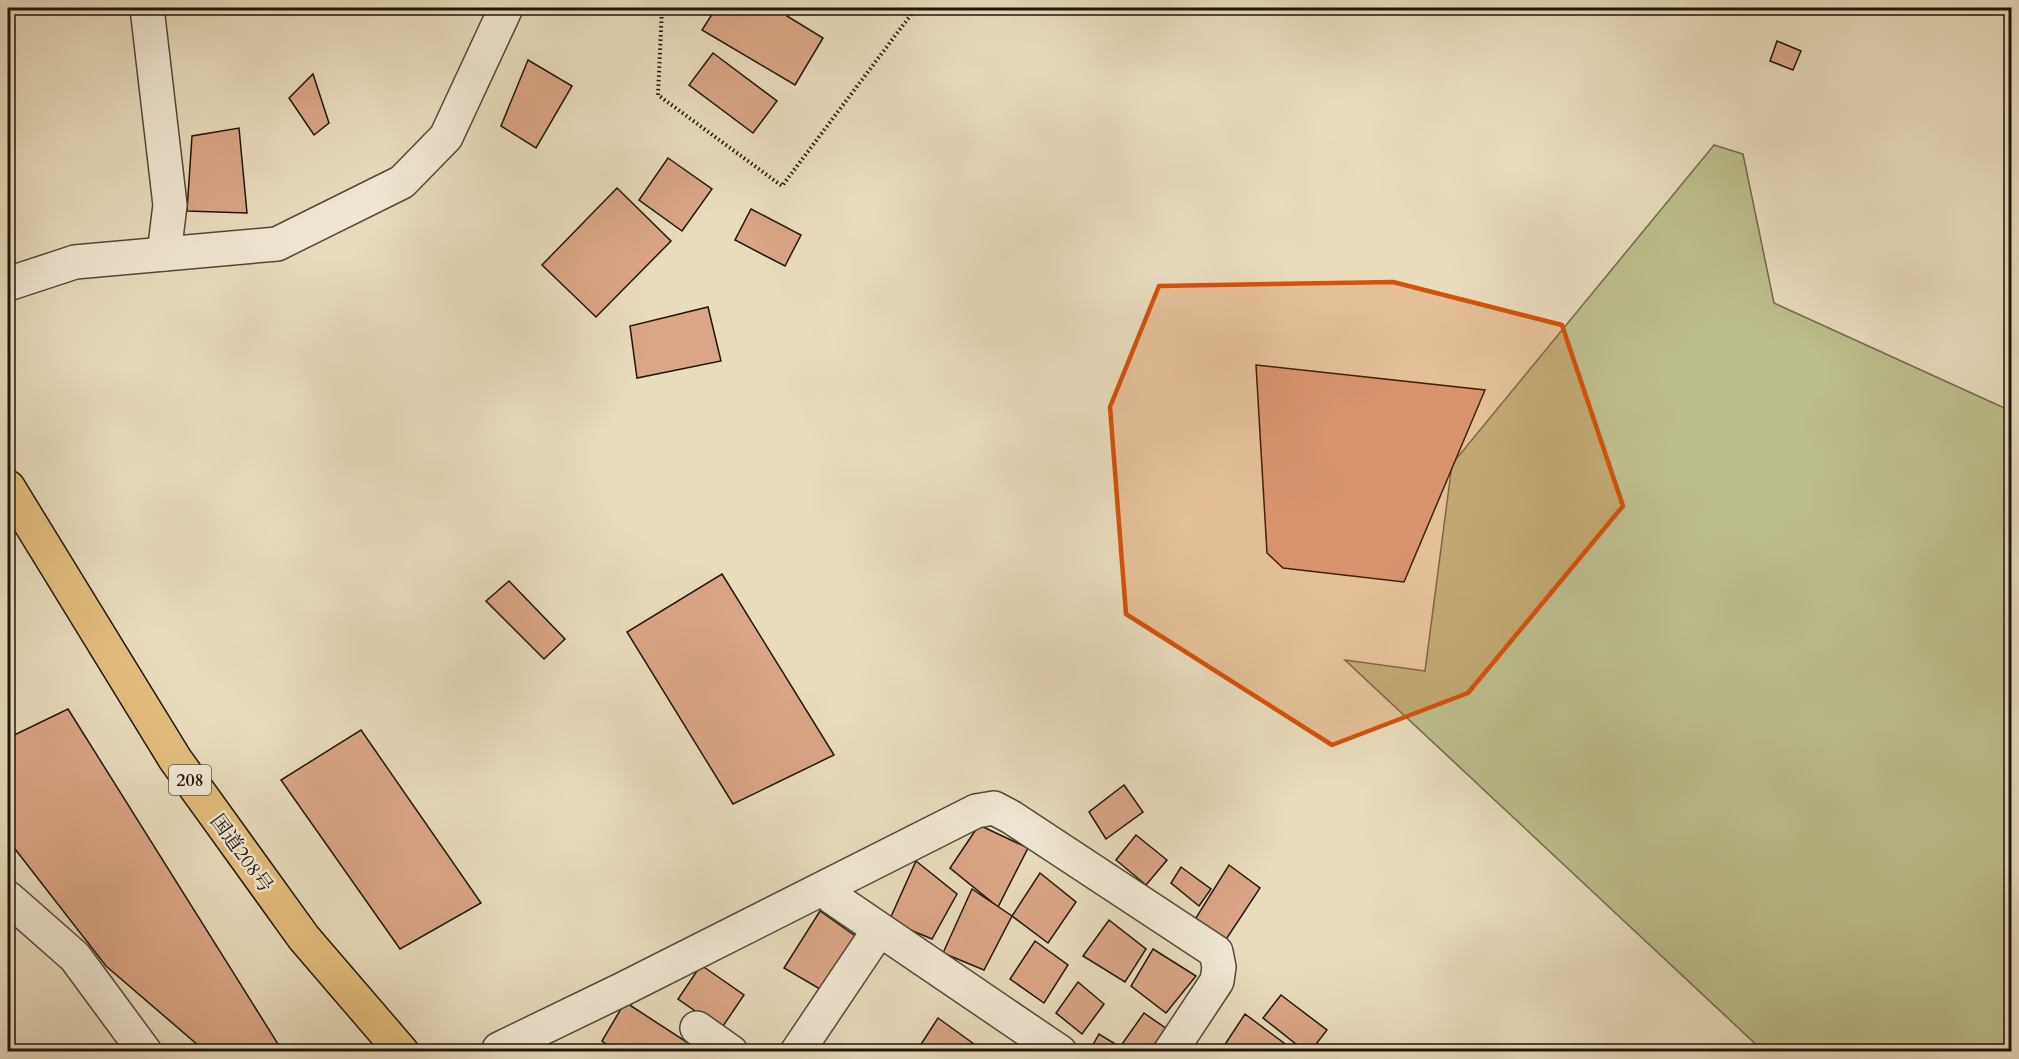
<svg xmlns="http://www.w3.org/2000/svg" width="2019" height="1059" viewBox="0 0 2019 1059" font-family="Cardo,'Noto Serif JP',serif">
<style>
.green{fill:#bdbe8d;stroke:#6e6a4c;stroke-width:1.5}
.building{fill:#dba687;stroke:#1f150b;stroke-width:1.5}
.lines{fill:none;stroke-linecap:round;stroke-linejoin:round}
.minor-casing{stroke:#524738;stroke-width:36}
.highway-casing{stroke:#1f150b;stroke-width:36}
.path{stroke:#1f150b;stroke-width:4;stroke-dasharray:1.5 3;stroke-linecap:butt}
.minor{stroke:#f1e8d4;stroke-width:33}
.highway{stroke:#e4be7e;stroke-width:33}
.marked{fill:#d4520c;fill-opacity:0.2;stroke:#d4520c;stroke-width:4.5;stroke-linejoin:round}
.labels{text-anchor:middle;stroke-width:5;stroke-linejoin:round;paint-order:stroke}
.shield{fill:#f1e8d4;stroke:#5e5447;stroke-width:1.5}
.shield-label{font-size:18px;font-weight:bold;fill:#1f150b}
.street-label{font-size:20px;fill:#1f150b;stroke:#f1e8d4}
</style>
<rect width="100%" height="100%" fill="#e9dcbd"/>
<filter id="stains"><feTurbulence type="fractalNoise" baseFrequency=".00333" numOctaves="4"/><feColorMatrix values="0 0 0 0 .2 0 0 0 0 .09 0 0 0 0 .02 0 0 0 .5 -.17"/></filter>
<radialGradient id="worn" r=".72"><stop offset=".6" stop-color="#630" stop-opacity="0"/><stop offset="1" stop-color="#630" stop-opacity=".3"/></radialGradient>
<path class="green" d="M1714 145 1743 154 1774 303 2011 411V1051H1763L1345 660 1425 671 1452 464Z"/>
<g class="building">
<path d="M716 8H793L787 16 823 38 795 85 702 30Z"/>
<path d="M1777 41 1801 51 1793 70 1770 61Z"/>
<path d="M713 53 777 101 753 133 689 85Z"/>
<path d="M528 60 572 86 536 148 501 126Z"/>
<path d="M313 74 329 123 314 135 289 98Z"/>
<path d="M239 128 247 213 187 211 192 136Z"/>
<path d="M668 158 712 189 682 231 639 200Z"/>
<path d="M617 188 671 241 596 317 542 265Z"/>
<path d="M751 209 801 235 785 266 735 240Z"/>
<path d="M708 307 721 361 637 378 630 326Z"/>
<path d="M1256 365 1485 390 1404 582 1283 568 1267 553Z"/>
<path d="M722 574 834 755 733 804 627 632Z"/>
<path d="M509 581 565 639 544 659 486 601Z"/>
<path d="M68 709 283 1052H206L106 966 8 840V738Z"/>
<path d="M361 730 481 903 400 949 281 780Z"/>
<path d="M1124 785 1143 812 1106 839 1089 812Z"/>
<path d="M979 825 1028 848 998 907 950 868Z"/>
<path d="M1136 835 1167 860 1146 885 1116 860Z"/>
<path d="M916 861 957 894 932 939 889 921Z"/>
<path d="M1229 865 1260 888 1223 944 1194 921Z"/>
<path d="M1181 867 1211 889 1199 906 1171 883Z"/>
<path d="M1040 873 1076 902 1048 943 1012 916Z"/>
<path d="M972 889 1012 916 984 970 943 953Z"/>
<path d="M820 911 861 940 825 992 784 968Z"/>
<path d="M1109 920 1146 949 1125 982 1083 956Z"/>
<path d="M1035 941 1068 965 1044 1003 1010 979Z"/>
<path d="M1153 949 1196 976 1166 1013 1131 986Z"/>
<path d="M701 965 744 995 721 1029 678 999Z"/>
<path d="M1078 982 1104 1004 1082 1034 1056 1013Z"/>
<path d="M1281 995 1327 1030 1310 1052H1306L1263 1018Z"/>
<path d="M625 1002 702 1052H617L602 1041Z"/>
<path d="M1144 1013 1174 1034 1162 1052H1089L1099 1034 1120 1047Z"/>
<path d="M1245 1014 1296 1052H1220Z"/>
<path d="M938 1018 985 1052H916Z"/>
</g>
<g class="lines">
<g class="minor-casing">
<g id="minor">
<path d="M147 8 170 205 164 254"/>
<path d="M8 284 75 262 277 244 402 182 446 137 506 8"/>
<path d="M828 886 832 897 1060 1052"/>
<path d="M8 898 75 957 145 1052"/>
<path d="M697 1028 731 1052"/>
<path d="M498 1052 499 1049 623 989 976 811 994 808 1011 817 1216 952 1219 967 1217 981 1170 1052"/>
<path d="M797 1052 879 930"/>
</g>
</g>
<g class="highway-casing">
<path id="highway" d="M8 487 175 759 304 938 402 1052"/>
</g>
<path class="path" d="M662 8 658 95 782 186 916 8"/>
<use href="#minor" class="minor"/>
<use href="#highway" class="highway"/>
</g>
<path class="marked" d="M1393 282 1562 325 1623 506 1468 693 1332 745 1126 614 1110 407 1159 286Z"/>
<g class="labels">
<rect class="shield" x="169" y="765" width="42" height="30" rx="4.5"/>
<g class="shield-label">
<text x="190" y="786">208</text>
</g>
<g class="street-label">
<text transform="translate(242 853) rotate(54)" y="7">国道208号</text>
</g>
</g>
<rect width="2019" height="1059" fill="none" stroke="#e9dcbd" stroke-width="30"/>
<rect x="9" y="9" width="2001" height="1041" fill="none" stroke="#1f150b" stroke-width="3"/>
<rect x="15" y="15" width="1989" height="1029" fill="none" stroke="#1f150b" stroke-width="1.5"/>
<rect width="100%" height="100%" filter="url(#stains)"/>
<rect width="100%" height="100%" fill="url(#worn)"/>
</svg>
